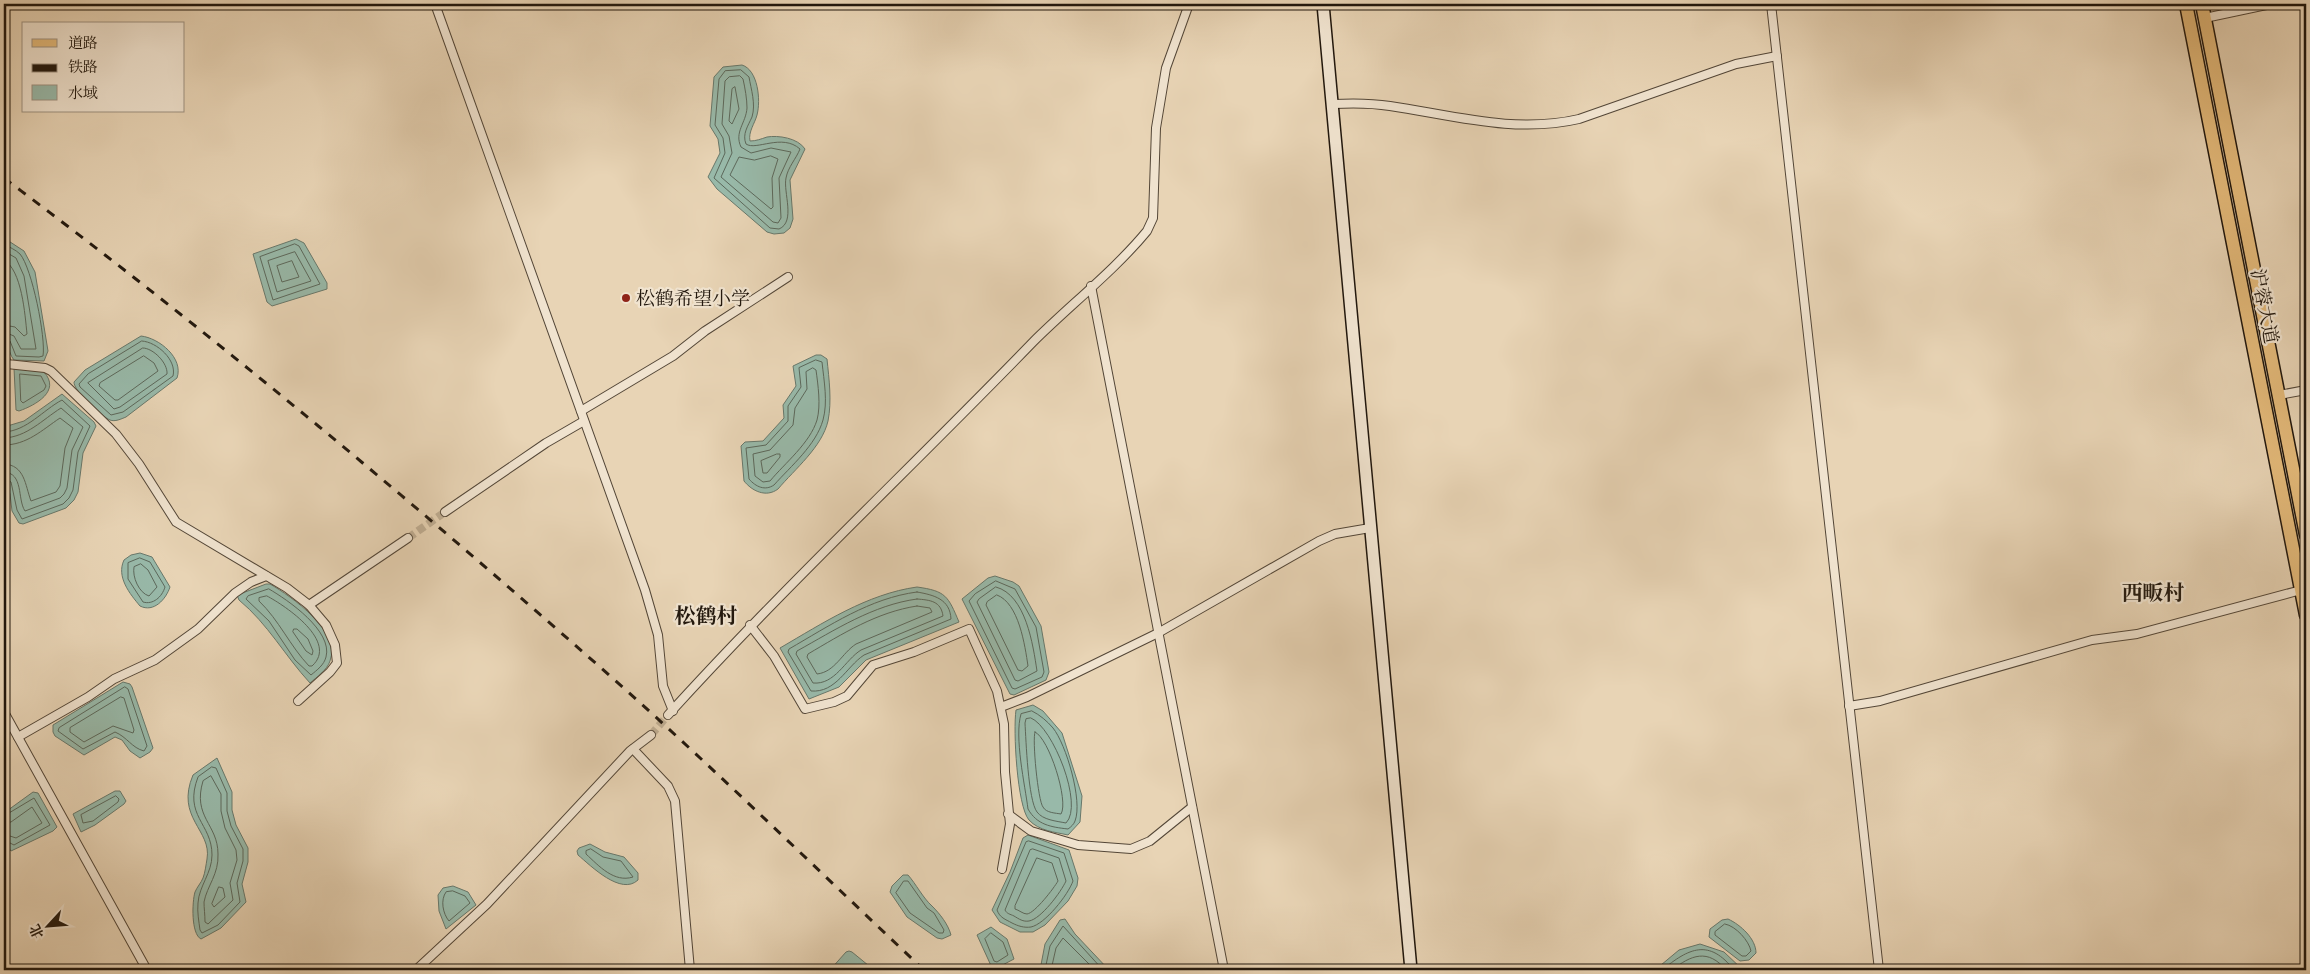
<svg xmlns="http://www.w3.org/2000/svg" width="2310" height="974" viewBox="0 0 2310 974" font-family="'IM FELL Great Primer','Noto Serif SC',serif">
<style>
.water{fill:#98b9a9;stroke:#68786b}
.lines{fill:none;stroke-linecap:round;stroke-linejoin:round}
.shore{stroke:#5c685b;stroke-width:1}
.street-tunnel{stroke:#c0ae93;stroke-width:8;stroke-dasharray:8 4;stroke-linecap:butt}
.street-casing{stroke:#534637;stroke-width:10}
.secondary-casing{stroke:#21170d;stroke-width:14}
.primary-casing{stroke:#21170d;stroke-width:15}
.street{stroke:#f0e3cf;stroke-width:8}
.secondary{stroke:#f0e3cf;stroke-width:11}
.primary{stroke:#e4ba7a;stroke-width:12}
.rail{stroke:#21170d;stroke-width:3;stroke-dasharray:9 9;stroke-linecap:butt}
.poi-dot{fill:#8f2418;stroke:#f0e3cf;stroke-width:2}
.labels{text-anchor:middle;stroke-width:4.5;stroke-linejoin:round;paint-order:stroke}
.poi-label{font-size:19px;fill:#21170d;stroke:#f0e3cf;text-anchor:start}
.street-label{font-size:19px;fill:#21170d;stroke:#f0e3cf}
.quarter-label{font-size:21px;font-weight:bold;fill:#21170d;stroke:#f0e3cf}
</style>
<rect width="100%" height="100%" fill="#e8d4b5"/>
<filter id="stains"><feTurbulence type="fractalNoise" baseFrequency=".004" numOctaves="4"/><feColorMatrix values="0 0 0 0 .2 0 0 0 0 .09 0 0 0 0 .02 0 0 0 .5 -.17"/></filter>
<radialGradient id="worn" r=".72"><stop offset=".6" stop-color="#630" stop-opacity="0"/><stop offset="1" stop-color="#630" stop-opacity=".3"/></radialGradient>
<g class="water">
<path d="M742 65C758 70 761 100 757 115 755 123 748 132 750 141 756 141 761 139 767 137 778 135 798 138 805 149L790 180 793 219 790 228 784 233 774 234 767 232 717 189 708 177 720 153 718 139 710 126 714 77 723 67Z"/>
<path d="M4 238 24 251 35 272 48 351 44 361 14 360C0 345 4 263 4 238Z"/>
<path d="M296 239 304 243 327 283V289L272 306 267 302 253 254Z"/>
<path d="M141 336C159 338 184 358 177 378L126 417C121 419 115 422 110 420 102 417 73 390 74 382L85 370Z"/>
<path d="M816 355H821L827 359C829 379 832 401 828 421 822 447 795 469 778 489 766 498 752 491 744 481L741 446 745 442 763 441 784 418 783 405 796 386 793 366Z"/>
<path d="M14 368 44 372C61 391 36 405 19 411L16 410Z"/>
<path d="M62 394 94 422 96 426 83 453 78 492 74 500 66 508 23 524 19 523 12 511 10 494 4 479V427L24 421Z"/>
<path d="M140 553 152 557 170 587C166 599 154 613 140 606 130 594 116 577 124 560L131 555Z"/>
<path d="M995 576 1013 582 1019 586 1041 626 1049 672 1046 680 1014 695 1010 694 962 599 988 578Z"/>
<path d="M266 584H270C292 597 341 631 330 661 327 670 317 677 310 683 285 656 268 624 239 600L237 595 240 594Z"/>
<path d="M917 587C946 591 948 596 959 622L866 660 839 687 809 699 780 648C823 623 867 594 917 587Z"/>
<path d="M123 682 130 684 132 687 153 748 150 752 140 758 130 751 122 740 115 737 84 755 55 736 53 732V725Z"/>
<path d="M1033 705 1043 711 1062 733 1082 796 1080 822 1068 835C1055 832 1039 831 1029 820 1017 806 1013 730 1016 710Z"/>
<path d="M217 758 232 792V810L236 825 248 848V862L242 884 246 902 221 928 201 939C191 934 192 902 195 892 197 887 201 883 203 878 205 873 206 865 207 859 212 830 175 818 193 775Z"/>
<path d="M115 791H120L126 801 124 804 95 825 81 832 73 814Z"/>
<path d="M33 792 38 793 57 827 53 831 11 851 4 841V813Z"/>
<path d="M1028 835 1069 850 1078 878 1077 886 1068 901 1045 925 1033 932H1020L1000 922 992 910 1010 872 1023 838Z"/>
<path d="M590 844 605 852 624 857 638 873V880C621 896 591 866 578 855L577 851 579 848Z"/>
<path d="M903 875H908C916 884 923 898 932 906 940 914 948 924 951 935L942 939 937 938 907 917 890 892 892 886Z"/>
<path d="M453 886 468 892 476 905 446 929 439 911 438 895 443 888Z"/>
<path d="M1065 919 1075 934 1109 970H1040L1045 944 1060 920Z"/>
<path d="M1728 919C1741 925 1756 939 1756 953L1749 960 1740 961 1709 937 1710 929 1722 920Z"/>
<path d="M991 927 1007 939 1014 959 993 970 977 935Z"/>
<path d="M1700 944 1724 952 1743 970H1655L1679 950Z"/>
<path d="M849 951 852 952 874 970H830L846 952Z"/>
</g>
<g class="lines">
<g class="shore">
<path d="M741 70 749 77C751 89 756 104 752 117 748 126 742 134 746 144 756 151 782 133 800 149 796 159 788 167 786 178 783 192 796 222 779 229L770 228 714 178 725 153 723 138 715 125 719 79 725 71Z"/>
<path d="M740 76 743 79C745 88 747 99 747 108 746 123 734 132 741 147L751 153 771 148 791 152 779 178 781 218 778 223 773 222 721 177 732 153 729 136 722 124 725 81 729 77Z"/>
<path d="M735 87 739 109 732 124 729 121 732 89Z"/>
<path d="M771 156 778 159 772 178 773 207 771 209 730 175 739 157 754 160Z"/>
<path d="M4 244C9 247 16 250 20 254 32 268 46 338 43 356L39 357 16 356 10 341 4 339"/>
<path d="M295 244 299 246 320 284 273 300 260 257Z"/>
<path d="M4 251 16 258 24 276 36 349H21L14 336 4 332"/>
<path d="M295 252 311 281 277 292 268 261Z"/>
<path d="M4 260C22 270 25 315 27 334L24 336 15 327 4 325"/>
<path d="M292 261 299 277 282 282 277 266Z"/>
<path d="M142 341C157 342 177 360 173 376L123 412 111 415 80 387 79 384 88 374Z"/>
<path d="M143 348C153 348 168 363 167 374L120 407 114 409 88 383Z"/>
<path d="M144 356 154 363 158 371 118 400H115L99 386 100 383Z"/>
<path d="M816 360 822 362C824 381 828 402 823 420 816 445 791 466 774 485 765 491 756 487 749 479L746 448 766 445 788 421V406L801 387 799 368Z"/>
<path d="M813 368 816 370C818 385 821 405 817 420 810 443 785 463 770 481L763 482 755 476 753 454 770 450 793 425 795 408 807 389 806 372Z"/>
<path d="M20 374 41 376 46 386 44 390 23 403 21 401Z"/>
<path d="M4 432C27 431 43 410 62 400L90 426 78 452 73 490 69 498 63 504 22 519 17 510 11 482 4 478"/>
<path d="M4 438C27 437 42 420 61 408L83 427 72 450 67 488 64 494 60 498 25 511C17 499 24 473 4 472"/>
<path d="M4 445C27 445 42 430 60 418L73 428 65 448 60 486 56 492 31 501C25 485 25 465 4 464"/>
<path d="M777 454H780V457L767 473H763L761 461Z"/>
<path d="M140 558 150 562 165 587C162 597 153 605 143 602L128 579V563Z"/>
<path d="M141 564 148 570 157 587 149 596C139 593 132 577 134 567Z"/>
<path d="M996 581 1015 589 1036 627 1044 672 1042 677 1015 689 1012 688 969 601 975 594Z"/>
<path d="M996 587C1026 595 1033 645 1037 671L1018 681 1015 680 977 602 979 599Z"/>
<path d="M269 589C288 600 333 631 326 657 324 665 317 670 311 675L295 660 269 621 246 599 248 596Z"/>
<path d="M917 592C934 595 950 599 951 619L864 655C846 667 836 693 811 691L788 652 789 649C829 626 870 598 917 592Z"/>
<path d="M997 595C1019 603 1025 646 1028 666L1022 671 1018 670 986 605 987 602Z"/>
<path d="M267 596C286 606 339 642 312 666H309C290 646 279 620 259 601V598Z"/>
<path d="M917 599C930 600 941 601 943 616L861 650C845 660 835 685 813 683L796 654 797 651C835 630 873 605 917 599Z"/>
<path d="M917 606 930 608 932 612 856 644C842 653 835 672 817 674L807 657 808 654C842 634 877 612 917 606Z"/>
<path d="M294 629H297L308 639 313 651 312 655 306 651 293 632Z"/>
<path d="M125 687 128 689 147 746 144 751C132 748 127 737 115 732L83 749 58 731 59 728Z"/>
<path d="M121 697 124 698 134 730 133 733 113 726 84 742 70 732V728Z"/>
<path d="M1032 711C1040 715 1047 721 1053 728 1066 744 1083 801 1075 821 1074 824 1071 827 1068 829 1051 827 1037 825 1028 809 1025 785 1014 737 1021 714Z"/>
<path d="M1031 718C1053 727 1084 805 1066 823 1056 821 1043 820 1037 812 1028 800 1026 740 1025 723L1026 719Z"/>
<path d="M1035 732C1049 738 1069 801 1061 814 1056 813 1046 813 1043 807 1038 801 1032 739 1035 732Z"/>
<path d="M212 767 216 768 227 793V811L231 826 243 849V861L237 883 240 902 218 925 202 933 200 930C199 922 197 912 198 903 199 886 212 873 212 855 212 823 183 816 198 777Z"/>
<path d="M211 776 221 794V811L225 828 236 850 237 860 230 883 233 900 208 924 205 922C205 915 204 908 204 902 207 886 219 874 218 854 218 824 192 817 203 781Z"/>
<path d="M116 796 119 799 118 802 93 821 83 823 81 815Z"/>
<path d="M4 816 34 798 50 825 14 845 4 840"/>
<path d="M4 823 11 822 32 807 42 823 16 838 4 834"/>
<path d="M1029 841 1064 853 1073 881C1068 895 1045 924 1031 927 1024 928 1018 926 1012 923 1005 919 1000 918 997 910L1026 842Z"/>
<path d="M591 849 603 857 621 861 633 877C614 883 599 866 586 854V851Z"/>
<path d="M1033 849 1059 858 1066 881C1061 892 1041 919 1029 921 1023 922 1019 919 1014 916 1010 914 1007 914 1005 910L1030 850Z"/>
<path d="M1037 858 1052 863 1058 881C1054 888 1035 913 1027 914 1023 914 1019 910 1015 909V906Z"/>
<path d="M904 881H908L927 908 934 913 944 930 943 933H939L910 913 896 893Z"/>
<path d="M219 887 223 888 225 897 214 907 212 904Z"/>
<path d="M453 891 465 896 470 903 449 921C443 914 440 900 446 892Z"/>
<path d="M1725 924C1736 926 1749 941 1751 951L1746 956H1742L1715 935V932Z"/>
<path d="M991 933 1003 942 1008 955 997 962 994 961 985 939Z"/>
<path d="M1045 970 1050 946 1063 926 1103 970"/>
<path d="M1051 970 1056 948 1063 938 1095 970"/>
<path d="M1662 970C1689 948 1709 938 1734 970"/>
<path d="M1672 970C1691 955 1708 948 1726 970"/>
</g>
<g class="street-tunnel">
<path d="M408 538 445 512"/>
<path d="M651 735 668 715"/>
</g>
<g class="street-casing">
<g id="street">
<path d="M435 4 645 590 658 635 663 686 673 711"/>
<path d="M1771 4 1879 970"/>
<path d="M2205 18 2271 4"/>
<path d="M1333 104C1352 103 1371 103 1390 106 1452 115 1515 134 1579 119L1736 64 1777 56"/>
<path d="M1091 286 1224 970"/>
<path d="M4 354 7 364 45 368 51 371 116 434 139 464 176 522 287 588 309 605 326 625 335 645 337 663 330 672 298 701"/>
<path d="M2279 395 2306 390"/>
<path d="M581 411 673 356 705 331 788 277"/>
<path d="M445 512 546 443 584 421"/>
<path d="M309 605 408 538"/>
<path d="M750 625 774 656 805 709 834 702 847 696 873 665 914 652 969 629 997 691 1004 724 1005 772 1010 824 1002 869"/>
<path d="M1849 706 1880 701 2092 640 2137 634 2301 590"/>
<path d="M1001 707 1027 697 1158 633 1319 541 1335 534 1370 528"/>
<path d="M4 712 147 970"/>
<path d="M668 715C785 586 912 467 1033 342 1069 306 1115 270 1147 231L1153 218 1156 128 1166 68 1189 4"/>
<path d="M18 737 88 697 114 679 155 660 198 629 235 593 251 582 266 576"/>
<path d="M633 749 668 786 675 801 690 970"/>
<path d="M1008 814 1031 831 1078 845 1131 849 1150 841 1192 807"/>
<path d="M416 970 487 904 630 751 651 735"/>
</g>
</g>
<g class="secondary-casing">
<path id="secondary" d="M1323 4 1411 970"/>
</g>
<g class="primary-casing">
<g id="primary">
<path d="M2186 4 2306 615"/>
<path d="M2202 4 2306 535"/>
</g>
</g>
<use href="#street" class="street"/>
<use href="#secondary" class="secondary"/>
<use href="#primary" class="primary"/>
<path class="rail" d="M4 178C219 339 425 512 626 690 727 781 825 877 924 970"/>
</g>
<circle class="poi-dot" cx="626" cy="298" r="5"/>
<g class="labels">
<g class="poi-label">
<text x="636" y="305">松鹤希望小学</text>
</g>
<g class="street-label">
<text transform="translate(2265 306) rotate(79)" y="7">沪蓉大道</text>
</g>
<g class="quarter-label">
<text x="2153" y="600">西畈村</text>
<text x="706" y="623">松鹤村</text>
</g>
</g>
<rect width="2310" height="974" fill="none" stroke="#e8d4b5" stroke-width="20"/>
<rect x="5" y="5" width="2300" height="964" fill="none" stroke="#21170d" stroke-width="2.5"/>
<rect x="10" y="10" width="2290" height="954" fill="none" stroke="#21170d"/>
<rect x="22" y="22" width="162" height="90" fill="#f0e3cf" stroke="#9d9181"/>
<rect x="32" y="39" width="25" height="8" fill="#e4ba7a" stroke="#9d9181"/>
<text x="68" y="48" font-size="15" fill="#21170d">道路</text>
<rect x="32" y="64" width="25" height="8" fill="#21170d" stroke="#9d9181"/>
<text x="68" y="72" font-size="15" fill="#21170d">铁路</text>
<rect x="32" y="85" width="25" height="15" fill="#98b9a9" stroke="#9d9181"/>
<text x="68" y="98" font-size="15" fill="#21170d">水域</text>
<g transform="translate(48 926) rotate(244)" stroke="#f0e3cf" stroke-width="4" paint-order="stroke">
<path d="M0-4L9 19L0 12L-9 19Z" fill="#21170d"/>
<text y="-8" font-size="14" font-weight="bold" text-anchor="middle" fill="#21170d">北</text>
</g>
<rect width="100%" height="100%" filter="url(#stains)"/>
<rect width="100%" height="100%" fill="url(#worn)"/>
</svg>
